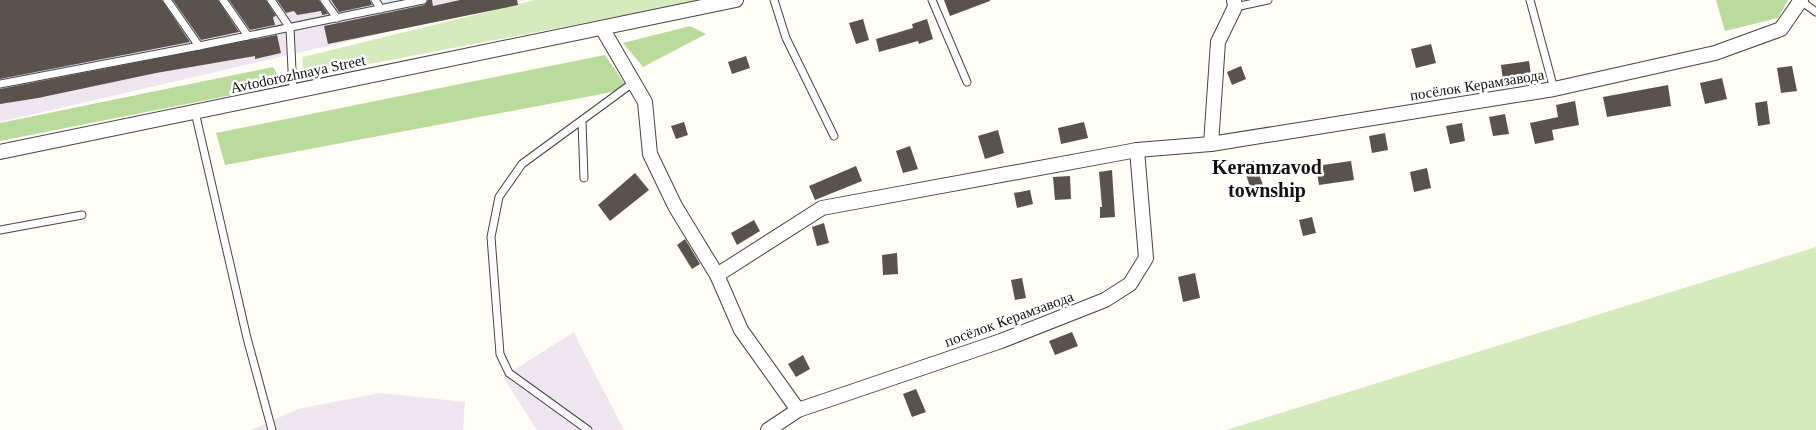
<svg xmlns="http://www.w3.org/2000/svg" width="1816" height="430" viewBox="0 0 1816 430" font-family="'Times New Roman',serif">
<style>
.industrial{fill:#eee6ef}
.green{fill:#d5ebbd}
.forest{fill:#b9dc9c}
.building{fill:#5a524d}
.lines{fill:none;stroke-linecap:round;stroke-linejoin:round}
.lane-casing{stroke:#444;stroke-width:9}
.street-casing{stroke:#444;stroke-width:16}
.lane{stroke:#fff;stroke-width:7}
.street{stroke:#fff;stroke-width:14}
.labels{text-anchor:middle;stroke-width:5;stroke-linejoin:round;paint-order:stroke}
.street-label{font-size:15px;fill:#111;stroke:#fff}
.district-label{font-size:20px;font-weight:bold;fill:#111;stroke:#fff}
</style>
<rect width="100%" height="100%" fill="#fffdf5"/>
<g class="industrial">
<path d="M0 0H526L0 122Z"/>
<path d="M574 332 582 349 624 430H537L503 377Z"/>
<path d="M380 393 465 402 463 430H251L298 409Z"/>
</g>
<g class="green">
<path d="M535 0H703L302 77 303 57Z"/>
<path d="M1816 247V430H1226Z"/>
</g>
<g class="forest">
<path d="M1716 0H1788L1778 18 1725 31Z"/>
<path d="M690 26 706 34 643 67 623 43Z"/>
<path d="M605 55 628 89 225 165 216 133Z"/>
<path d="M273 67 283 85 0 141V123Z"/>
</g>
<g class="building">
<path d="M0 0H162L190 42 0 79Z"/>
<path d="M173 0H218L239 32 201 40Z"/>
<path d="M229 0H266L276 16 273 17 275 25 250 30Z"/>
<path d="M277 0H319L328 14 322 15 321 11 297 15 294 11 286 13Z"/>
<path d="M331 0H370L372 5 339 12Z"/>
<path d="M428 0H432L433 6 460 0H517L518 5 328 44 324 26 424 5Z"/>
<path d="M944 0H990V1L950 16Z"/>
<path d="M863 19 869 40 856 44 849 23Z"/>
<path d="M927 19 933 39 919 44 918 41 879 52 876 39 913 28 912 24Z"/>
<path d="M277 35 281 53 255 59V56L156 73 38 98 0 104V89Z"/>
<path d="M1431 44 1436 63 1416 68 1411 49Z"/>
<path d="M746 56 750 68 732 74 728 62Z"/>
<path d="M1529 61 1531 75 1503 80 1501 65Z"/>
<path d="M1241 66 1246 79 1232 85 1227 72Z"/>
<path d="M1792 66 1797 91 1781 93 1777 68Z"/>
<path d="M1722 78 1727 99 1705 104 1700 83Z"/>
<path d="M1668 85 1671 106 1607 117 1603 97Z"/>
<path d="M1575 101 1579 125 1552 130 1554 140 1535 144 1530 123 1558 117 1556 105Z"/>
<path d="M1767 101 1770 124 1758 126 1755 103Z"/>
<path d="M1505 114 1509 134 1493 136 1489 117Z"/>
<path d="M684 122 688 135 676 139 671 126Z"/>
<path d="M1084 122 1088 138 1061 144 1058 128Z"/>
<path d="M1462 123 1465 141 1450 144 1446 126Z"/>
<path d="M998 130 1004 153 985 159 978 136Z"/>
<path d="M1385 133 1388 150 1372 153 1369 136Z"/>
<path d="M910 146 918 169 903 173 896 151Z"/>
<path d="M1254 161 1263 185 1251 190 1243 165Z"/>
<path d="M1351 161 1354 180 1319 185 1316 166Z"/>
<path d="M856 166 862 181 815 200 809 186Z"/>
<path d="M1427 168 1431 188 1414 192 1410 172Z"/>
<path d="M1112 170 1115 217 1100 218V207H1102L1099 172Z"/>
<path d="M635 173 649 190 610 221 598 205Z"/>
<path d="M1070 176 1071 199 1055 200 1053 177Z"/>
<path d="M1030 190 1033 204 1017 208 1014 193Z"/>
<path d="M1312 217 1316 233 1303 236 1299 220Z"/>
<path d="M754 220 760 231 737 245 731 233Z"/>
<path d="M824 223 829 243 817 246 812 227Z"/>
<path d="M685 239 700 264 692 269 677 245Z"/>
<path d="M897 253 898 274 883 275 882 255Z"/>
<path d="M1195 273 1200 298 1183 302 1178 277Z"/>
<path d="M1022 278 1026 298 1015 300 1011 280Z"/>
<path d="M1072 332 1078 346 1055 355 1049 341Z"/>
<path d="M803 355 810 369 796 377 788 364Z"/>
<path d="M916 389 926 412 912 417 903 394Z"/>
</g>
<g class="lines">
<g class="lane-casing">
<g id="lane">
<path d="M167 0 199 46 423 0"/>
<path d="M223 0 248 36"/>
<path d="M271 0 290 28 293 91"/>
<path d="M324 0 337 18"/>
<path d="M375 0 381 9"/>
<path d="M774 0 786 38 834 136"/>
<path d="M932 0 967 82"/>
<path d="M1530 0 1554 89"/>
<path d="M1801 1 1816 12"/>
<path d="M1235 7 1268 0"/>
<path d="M0 84 199 46"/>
<path d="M195 112 247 338 272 430"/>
<path d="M582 121 584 178"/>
<path d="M0 230 82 215"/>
<path d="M588 430 509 373 500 354 491 237 499 197 522 164 634 82"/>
</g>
</g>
<g class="street-casing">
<g id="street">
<path d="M602 28 645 102 650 154 675 206 717 275 741 330 798 410"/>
<path d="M1211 144 1218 42 1235 7 1234 0"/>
<path d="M0 152 736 0"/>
<path d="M717 275 822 208 1137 150 1211 144 1554 89 1715 53 1781 29 1801 0"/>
<path d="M768 430 798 410 1001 341 1105 300 1130 284 1146 258 1137 150"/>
</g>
</g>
<use href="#lane" class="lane"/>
<use href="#street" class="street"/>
</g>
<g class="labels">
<g class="street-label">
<text transform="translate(298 74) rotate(-12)" y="5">Avtodorozhnaya Street</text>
<text transform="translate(1477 85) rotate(-9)" y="5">посёлок Керамзавода</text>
<text transform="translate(1009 319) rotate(-20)" y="5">посёлок Керамзавода</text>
</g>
<g class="district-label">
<text x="1267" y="174">Keramzavod<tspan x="1267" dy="23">township</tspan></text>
</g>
</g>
</svg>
